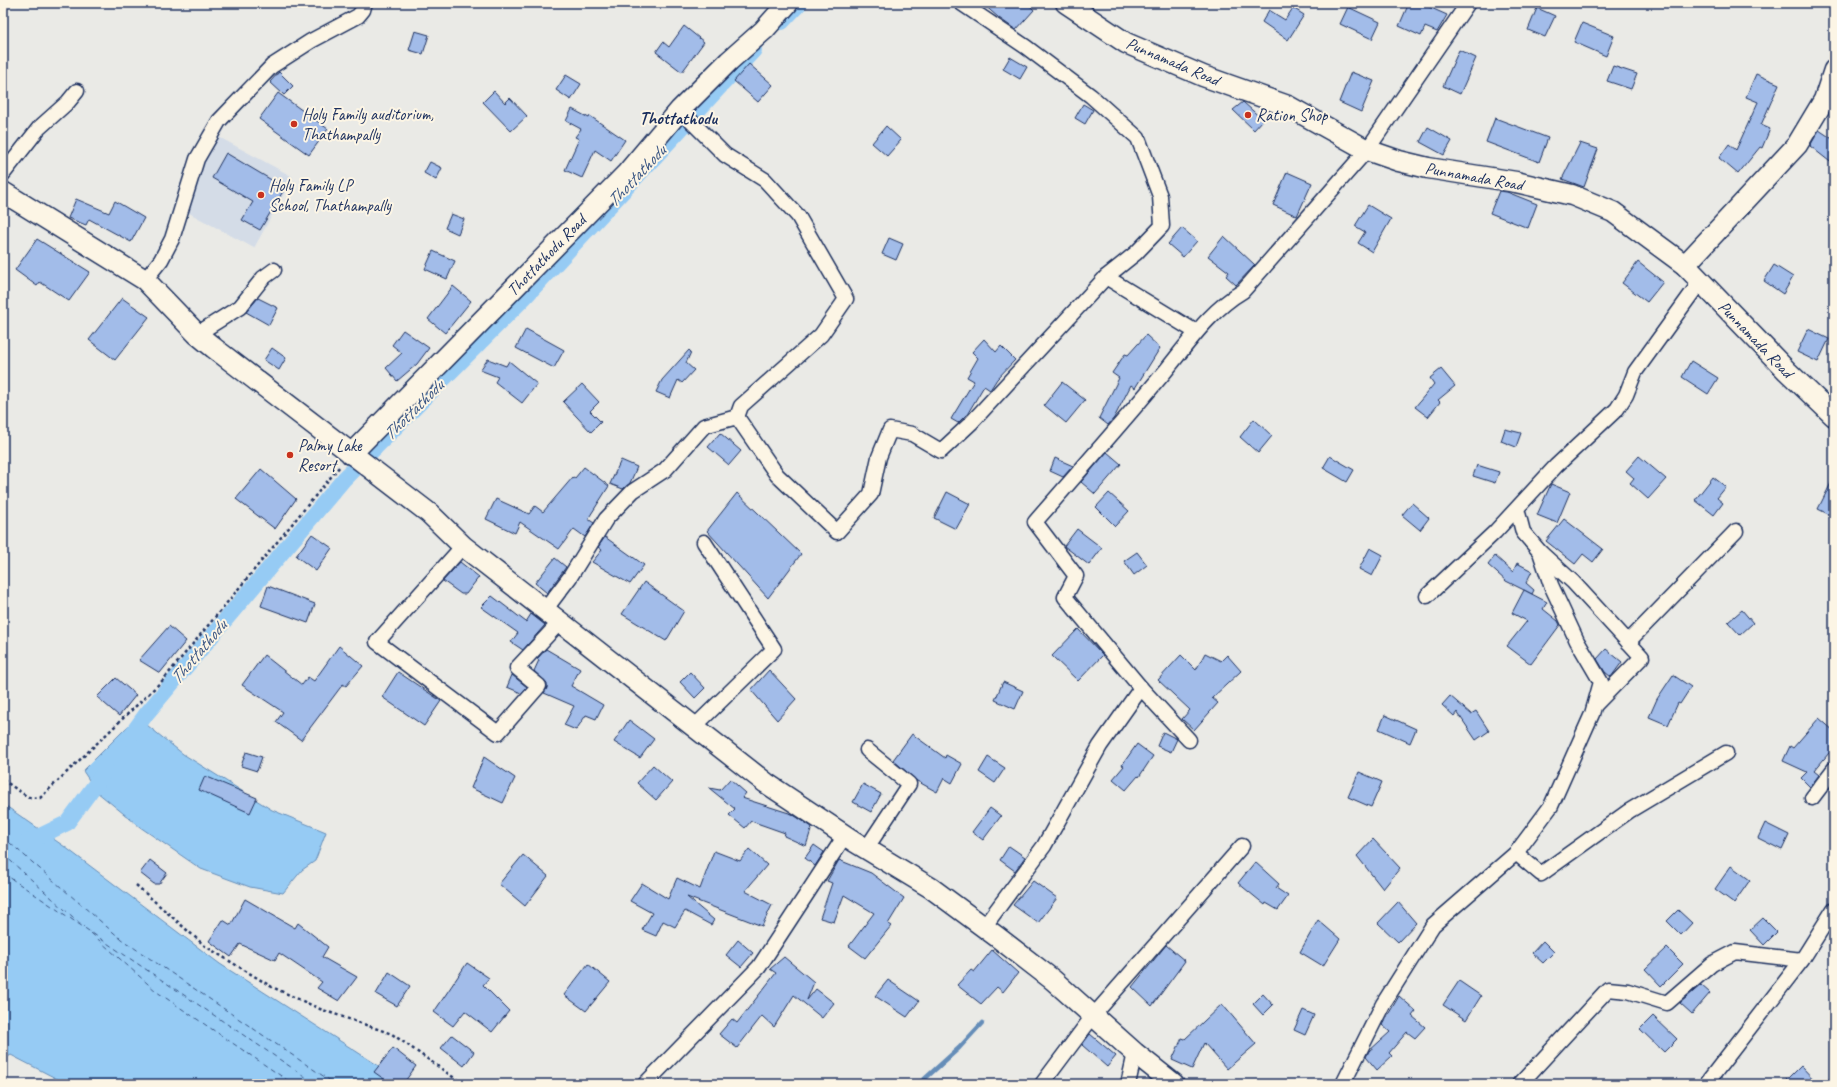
<svg xmlns="http://www.w3.org/2000/svg" width="1837" height="1087" viewBox="0 0 1837 1087" font-family="Caveat,sans-serif">
<style>
.built{fill:#d4dce7}
.water{fill:#96cbf4;stroke:#658db8}
.lines{fill:none;stroke-linecap:round;stroke-linejoin:round}
.stream{stroke:#658db8;stroke-width:4.5}
.canal{stroke:#96cbf4;stroke-width:16}
.ferry{stroke:#3a5684;stroke-width:1;stroke-dasharray:5 4;stroke-linecap:butt}
.building{fill:#a2bce9;stroke:#1b2f5e}
.street-casing{stroke:#1b2f5e;stroke-width:17}
.secondary-casing{stroke:#1b2f5e;stroke-width:23}
.path{stroke:#1b2f5e;stroke-width:2.5;stroke-dasharray:3 3;stroke-linecap:butt}
.street{stroke:#fcf5e5;stroke-width:14}
.secondary{stroke:#fcf5e5;stroke-width:20}
.poi-dot{fill:#c8321e;stroke:#fcf5e5;stroke-width:1.5}
.labels{text-anchor:middle;stroke-width:4;stroke-linejoin:round;paint-order:stroke}
.street-label{font-size:17px;fill:#1b2f5e;stroke:#fcf5e5}
.poi-label{font-size:17px;fill:#1b2f5e;stroke:#fcf5e5;text-anchor:start}
.neighbourhood-label{font-size:18px;font-weight:bold;fill:#1b2f5e;stroke:#fcf5e5}
.water-label{font-size:18px;font-style:italic;fill:#3a5684;stroke:#fcf5e5}
</style>
<rect width="100%" height="100%" fill="#eaeae6"/>
<filter id="ink" filterUnits="userSpaceOnUse"><feTurbulence type="fractalNoise" baseFrequency=".025" numOctaves="2"/><feDisplacementMap in="SourceGraphic" scale="8" xChannelSelector="R" yChannelSelector="G"/><feConvolveMatrix kernelMatrix="1 2 1 2 8 2 1 2 1" color-interpolation-filters="sRGB"/></filter>
<g filter="url(#ink)">
<path class="built" d="M217 136 293 177 254 248 178 207Z"/>
<g class="water">
<path d="M137 717 183 754 272 810 326 832 315 861 302 870 283 893 250 887 201 869 140 827 97 792 83 771Z"/>
<path d="M3 804 65 847 220 964 407 1084H67L11 1055 3 1060Z"/>
</g>
<g class="lines">
<path class="stream" d="M919 1084 959 1048 982 1023"/>
<g class="canal">
<path d="M782 22 800 3"/>
<path d="M129 738 147 713 344 479 525 297 754 50"/>
<path d="M3 854 67 823 106 770"/>
</g>
<g class="ferry">
<path d="M3 837 121 939 335 1084"/>
<path d="M3 854 84 927"/>
<path d="M3 873 316 1084"/>
<path d="M91 933 157 992 293 1084"/>
</g>
</g>
<g class="building">
<path d="M982 3H1027L1034 10 1016 30 999 18Z"/>
<path d="M1409 3H1420L1447 15 1437 32 1425 27 1421 36 1399 26Z"/>
<path d="M1348 7 1380 22 1372 39 1340 24Z"/>
<path d="M1293 8 1304 15 1288 40 1262 22 1269 10 1285 20Z"/>
<path d="M1537 8 1555 16 1545 37 1528 30Z"/>
<path d="M1582 23 1614 36 1606 56 1574 42Z"/>
<path d="M684 26 704 42 682 72 656 52 663 42 669 47Z"/>
<path d="M415 31 429 35 423 54 409 50Z"/>
<path d="M1459 50 1476 58 1460 94 1443 86Z"/>
<path d="M1010 57 1027 67 1020 79 1003 69Z"/>
<path d="M749 64 773 85 758 102 734 81Z"/>
<path d="M1613 66 1637 74 1631 89 1607 81Z"/>
<path d="M279 72 293 86 284 95 270 82Z"/>
<path d="M1351 72 1374 81 1361 112 1339 102Z"/>
<path d="M1756 74 1779 84 1761 125 1770 129 1762 148 1760 147 1738 174 1719 158 1729 144 1736 150 1758 102 1746 97Z"/>
<path d="M566 75 581 84 571 100 556 90Z"/>
<path d="M494 91 505 103 510 98 527 116 511 131 483 102Z"/>
<path d="M278 93 328 129 309 155 259 119Z"/>
<path d="M1243 102 1263 120 1254 130 1233 110Z"/>
<path d="M1083 104 1093 110 1085 124 1075 118Z"/>
<path d="M572 109 589 118 590 116 625 140 611 161 595 150 582 178 565 170 579 139 575 137 581 129 566 121Z"/>
<path d="M1495 118 1548 138 1539 162 1486 142Z"/>
<path d="M886 126 901 140 887 156 872 143Z"/>
<path d="M1428 127 1452 141 1444 155 1420 142Z"/>
<path d="M1819 130 1834 140V165L1810 146Z"/>
<path d="M1580 143 1598 149 1584 187 1562 179Z"/>
<path d="M226 153 285 188 260 230 242 220 253 202 212 178Z"/>
<path d="M430 162 442 168 436 180 424 173Z"/>
<path d="M1287 172 1312 183 1297 216 1273 205Z"/>
<path d="M1499 191 1507 192 1537 204 1528 228 1490 213Z"/>
<path d="M76 199 109 213 115 201 144 218 131 242 89 219 86 225 68 218Z"/>
<path d="M1368 205 1391 219 1372 252 1358 243 1365 232 1355 226Z"/>
<path d="M451 214 464 219 458 234 445 228Z"/>
<path d="M1182 228 1197 241 1183 257 1168 244Z"/>
<path d="M1224 236 1255 265 1236 285 1226 276 1229 272 1208 256Z"/>
<path d="M889 238 903 244 896 260 882 254Z"/>
<path d="M37 239 90 272 69 301 40 282 37 286 15 270Z"/>
<path d="M433 251 455 261 447 279 425 269Z"/>
<path d="M1638 262 1663 282 1647 302 1622 283Z"/>
<path d="M1774 265 1793 277 1783 294 1764 281Z"/>
<path d="M453 286 471 301 445 333 428 319Z"/>
<path d="M122 298 149 317 115 360 89 340Z"/>
<path d="M258 298 278 308 269 325 246 312Z"/>
<path d="M526 329 564 350 554 368 516 348Z"/>
<path d="M1808 329 1829 339 1818 362 1797 352Z"/>
<path d="M403 330 429 348 417 364 397 381 386 368 402 353 392 345Z"/>
<path d="M1146 335 1160 348 1135 388 1131 385 1114 418 1108 425 1099 418 1119 378 1112 373 1125 354 1128 355Z"/>
<path d="M984 339 996 352 1001 346 1015 360 997 379 990 390 984 386 968 413 958 423 951 419 974 381 967 377 978 358 972 352Z"/>
<path d="M272 348 286 358 279 370 264 360Z"/>
<path d="M689 350 691 352 686 363 694 370 682 383 678 380 670 398 656 392 662 380Z"/>
<path d="M488 359 506 366 509 361 537 384 522 403 495 382 498 377 480 370Z"/>
<path d="M1691 361 1718 378 1708 394 1682 377Z"/>
<path d="M1441 369 1455 386 1438 400 1440 402 1428 417 1415 407 1434 384 1430 378Z"/>
<path d="M1062 382 1085 400 1066 423 1044 405Z"/>
<path d="M582 384 599 402 590 411 601 422 591 432 563 402Z"/>
<path d="M1254 419 1272 436 1258 453 1240 437Z"/>
<path d="M1505 429 1521 433 1516 447 1501 441Z"/>
<path d="M720 433 741 451 729 465 708 447Z"/>
<path d="M1107 452 1121 464 1095 494 1081 482Z"/>
<path d="M1330 456 1354 470 1347 482 1323 468Z"/>
<path d="M1639 456 1666 479 1648 499 1630 483 1634 478 1626 471Z"/>
<path d="M1055 458 1073 466 1063 477 1050 471Z"/>
<path d="M621 460 637 467 630 483 623 489 610 484Z"/>
<path d="M1477 465 1499 472 1495 483 1473 476Z"/>
<path d="M584 467 609 486 588 519 594 523 585 537 574 529 559 549 520 522 515 533 486 519 496 499 529 514 535 506 543 512 573 477 575 478Z"/>
<path d="M261 469 296 499 275 529 236 499Z"/>
<path d="M1713 477 1726 487 1717 498 1723 503 1714 515 1695 500Z"/>
<path d="M1834 477V517L1818 509Z"/>
<path d="M1551 484 1570 492 1557 523 1537 515Z"/>
<path d="M947 492 970 504 956 529 934 518Z"/>
<path d="M737 493 801 554 768 598 707 531Z"/>
<path d="M1109 493 1129 511 1115 526 1096 507Z"/>
<path d="M1412 503 1429 518 1420 530 1402 515Z"/>
<path d="M1564 519 1603 549 1593 562 1583 554 1575 564 1546 541Z"/>
<path d="M1077 529 1102 548 1089 565 1064 546Z"/>
<path d="M312 534 332 548 316 571 296 556Z"/>
<path d="M605 537 644 565 630 584 592 562 602 550 598 547Z"/>
<path d="M1370 548 1383 555 1372 576 1359 569Z"/>
<path d="M1137 552 1147 565 1134 575 1124 561Z"/>
<path d="M1495 556 1513 572 1517 563 1532 571 1526 583 1534 590 1532 594 1506 581 1488 565Z"/>
<path d="M555 558 566 567 547 593 535 583Z"/>
<path d="M460 562 479 577 466 594H461L443 581Z"/>
<path d="M644 582 684 611 666 641 622 614Z"/>
<path d="M268 586 315 604 308 623 261 606Z"/>
<path d="M1524 590 1547 602 1543 609 1558 621 1560 625 1531 664 1507 646 1527 621 1512 613Z"/>
<path d="M492 596 526 622 531 614 545 625 523 650 511 642 518 633 481 607Z"/>
<path d="M1742 610 1753 623 1740 635 1728 622Z"/>
<path d="M169 626 186 641 160 673 139 660Z"/>
<path d="M1078 629 1103 655 1078 681 1052 656Z"/>
<path d="M339 646 363 666 346 686 343 684 301 740 276 722 283 712 242 685 264 655 302 685 308 677 314 681Z"/>
<path d="M546 649 580 669 571 686 603 705 596 719 586 715 576 730 564 725 574 706 544 693 547 688V683L534 671 539 660 537 659Z"/>
<path d="M1606 649 1622 662 1611 677 1605 672 1597 659Z"/>
<path d="M1205 653 1221 661 1227 655 1241 671 1212 698 1218 703 1194 730 1182 719 1190 710 1158 680 1181 655 1196 670Z"/>
<path d="M769 670 796 699 777 720 751 690Z"/>
<path d="M398 672 441 701 424 726 382 697Z"/>
<path d="M690 672 705 688 695 698 680 682Z"/>
<path d="M512 675 527 687 521 693 507 687Z"/>
<path d="M1673 675 1691 687 1680 704 1678 703 1668 725 1649 717 1657 699Z"/>
<path d="M116 678 136 695 119 716 97 697Z"/>
<path d="M1003 682 1023 691 1015 709 995 700Z"/>
<path d="M1450 696 1471 714 1476 711 1489 731 1476 740 1457 712 1454 716 1442 705Z"/>
<path d="M1385 715 1416 729 1410 743 1379 729Z"/>
<path d="M1819 718 1834 731V747L1814 771 1819 775 1810 787 1801 778 1807 772 1783 761 1790 746 1793 748Z"/>
<path d="M629 720 654 739 640 758 614 742Z"/>
<path d="M1163 732 1177 739 1171 752 1157 746Z"/>
<path d="M912 734 945 758 946 755 962 764 952 783 944 778 937 792 917 781 893 760Z"/>
<path d="M1137 744 1153 756 1139 777 1138 776 1126 790 1113 779 1124 766 1122 765Z"/>
<path d="M246 752 262 757 257 771 241 766Z"/>
<path d="M484 757 515 778 503 803 471 788Z"/>
<path d="M988 757 1005 768 995 783 979 772Z"/>
<path d="M653 765 672 782 656 800 637 783Z"/>
<path d="M1359 772 1382 782 1371 807 1348 797Z"/>
<path d="M205 776 257 798 250 813 199 790Z"/>
<path d="M730 779 746 793 742 798 792 814 812 827 806 846 784 836 785 833 751 821 745 828 729 815 735 809 709 788 720 790Z"/>
<path d="M863 784 881 794 871 812 853 802Z"/>
<path d="M990 808 1001 816 983 840 972 832Z"/>
<path d="M1765 823 1789 835 1782 850 1758 838Z"/>
<path d="M1373 839 1400 868 1383 889 1357 856Z"/>
<path d="M814 845 824 852 815 866 805 858Z"/>
<path d="M1009 846 1025 857 1015 871 1000 860Z"/>
<path d="M749 849 767 865 745 891 772 905 762 926 687 897 714 920 711 925 685 911 675 927 663 921 656 936 642 930 652 913 630 901 642 883 668 899 677 878 700 889 714 851 740 861Z"/>
<path d="M523 855 548 876 525 906 499 884Z"/>
<path d="M150 860 167 873 159 884H154L140 873Z"/>
<path d="M839 860 871 873 904 898 888 924 891 926 865 958 849 946 874 913 844 895 834 922 820 918 832 883 827 881Z"/>
<path d="M1255 862 1279 884 1276 888 1288 896 1278 910 1266 903 1265 905 1238 883Z"/>
<path d="M1731 866 1750 880 1734 903 1715 889Z"/>
<path d="M1033 881 1057 898 1038 923 1013 905Z"/>
<path d="M245 899 295 928 298 923 328 947 322 957 357 977 339 1001 317 988 322 982 279 953 275 960 240 944 231 957 209 941 223 920 231 925Z"/>
<path d="M1398 902 1416 923 1398 942 1378 923Z"/>
<path d="M1678 910 1692 923 1681 935 1667 921Z"/>
<path d="M1763 918 1777 932 1764 945 1750 930Z"/>
<path d="M1318 920 1340 939 1323 966 1300 952Z"/>
<path d="M738 940 753 953 741 967 726 955Z"/>
<path d="M1543 941 1554 952 1543 963 1532 953Z"/>
<path d="M1166 945 1185 961 1152 1006 1132 987Z"/>
<path d="M1667 948 1683 964 1661 986 1645 969Z"/>
<path d="M992 950 1018 973 1003 992 997 987 981 1004 957 985 971 970 974 972Z"/>
<path d="M784 957 814 982 807 1000 816 989 834 1003 822 1018 794 995 774 1027 762 1016 737 1048 719 1034 732 1019 737 1023 776 973 770 969Z"/>
<path d="M467 963 489 978 483 985 509 1011 492 1032 465 1011 453 1026 434 1012Z"/>
<path d="M588 964 610 982 586 1011 564 995Z"/>
<path d="M389 972 410 986 397 1006 376 994Z"/>
<path d="M888 980 919 1001 907 1017 875 996Z"/>
<path d="M1459 981 1481 996 1466 1020 1443 1005Z"/>
<path d="M1701 985 1710 993 1692 1014 1680 1003Z"/>
<path d="M1263 994 1273 1005 1263 1015 1253 1004Z"/>
<path d="M1399 996 1416 1011 1412 1016 1425 1027 1415 1038 1407 1032 1389 1053 1392 1056 1377 1070 1366 1057 1369 1051 1390 1032 1382 1025Z"/>
<path d="M1222 1004 1256 1044 1227 1069 1204 1043 1192 1069 1172 1060 1182 1038 1185 1039Z"/>
<path d="M1303 1010 1314 1015 1305 1035 1294 1030Z"/>
<path d="M1653 1016 1677 1039 1664 1052 1640 1029Z"/>
<path d="M1090 1034 1116 1056 1107 1067 1082 1045Z"/>
<path d="M452 1035 474 1052 464 1066 441 1048Z"/>
<path d="M393 1048 416 1066 403 1084H391L374 1072Z"/>
<path d="M1801 1066 1818 1084H1783Z"/>
</g>
<g class="lines">
<g class="street-casing">
<g id="street">
<path d="M680 110 725 155 765 180 798 216 846 299 821 335 741 406 737 417"/>
<path d="M3 174 39 128 68 102 77 91"/>
<path d="M1106 277 1196 332"/>
<path d="M145 280 161 260 172 239 197 159 219 121 272 66 311 41 358 16 363 10 365 3"/>
<path d="M197 334 240 307 263 278 274 270"/>
<path d="M463 546 377 642 498 733 539 686 517 668 560 622"/>
<path d="M1541 553 1573 582 1642 657 1596 704"/>
<path d="M1427 596 1495 532 1556 466 1617 409 1626 395 1635 372 1700 282"/>
<path d="M545 610 570 577 606 519 633 491 665 470 704 426 737 417 777 475 837 532 871 494 879 457 890 430 912 434 941 451 971 423 1106 277 1136 253 1162 226 1160 196 1138 138 1091 96 1026 47 961 3"/>
<path d="M1628 642 1736 531"/>
<path d="M1141 688 1189 740"/>
<path d="M693 728 774 649 704 542"/>
<path d="M1812 798 1834 769"/>
<path d="M866 849 909 784 867 750"/>
<path d="M1516 853 1541 874 1629 811 1726 753"/>
<path d="M984 927 1044 846 1100 746 1141 688 1065 597 1076 576 1035 522C1078 473 1121 424 1163 374 1187 345 1209 311 1243 291L1367 150 1468 3"/>
<path d="M645 1084 759 967 846 834"/>
<path d="M1042 1084 1093 1016 1242 846"/>
<path d="M1128 1084 1135 1053"/>
<path d="M1343 1084 1383 1004 1433 925 1516 853 1551 806 1592 714 1601 682 1577 641 1551 585 1540 552 1523 532 1517 509"/>
<path d="M1520 1084 1608 989 1628 991 1667 1003 1712 964 1735 952 1802 960"/>
<path d="M1706 1084 1802 960 1834 909"/>
</g>
</g>
<g class="secondary-casing">
<g id="secondary">
<path d="M1066 3 1126 43 1203 76 1288 106 1367 150 1399 161 1428 168 1516 182 1572 195 1613 212 1685 265 1787 371 1834 416"/>
<path d="M3 192 145 280 197 334 214 348 429 513 463 546 766 783 855 842 931 888 996 936 1053 980 1135 1053 1174 1084"/>
<path d="M1685 265 1797 145 1824 100 1834 70"/>
<path d="M351 454 627 173 680 110 729 61 764 30 788 3"/>
</g>
</g>
<g class="path">
<path d="M3 780 28 797 40 798 163 680 340 466"/>
<path d="M136 885 205 946 272 987 320 1009 392 1034 463 1084"/>
</g>
<use href="#street" class="street"/>
<use href="#secondary" class="secondary"/>
</g>
</g>
<g class="poi-dot">
<circle cx="1248" cy="115" r="4"/>
<circle cx="294" cy="124" r="4"/>
<circle cx="261" cy="195" r="4"/>
<circle cx="290" cy="455" r="4"/>
</g>
<g class="labels">
<g class="street-label">
<text transform="translate(1173 61) rotate(23)" y="6">Punnamada Road</text>
<text transform="translate(1474 176) rotate(10)" y="6">Punnamada Road</text>
<text transform="translate(546 255) rotate(-46)" y="6">Thottathodu Road</text>
<text transform="translate(1756 339) rotate(46)" y="6">Punnamada Road</text>
</g>
<g class="poi-label">
<text x="302" y="120">Holy Family auditorium,<tspan x="302" dy="20">Thathampally</tspan></text>
<text x="1256" y="121">Ration Shop</text>
<text x="269" y="191">Holy Family LP<tspan x="269" dy="20">School, Thathampally</tspan></text>
<text x="298" y="451">Palmy Lake<tspan x="298" dy="20">Resort</tspan></text>
</g>
<g class="neighbourhood-label">
<text x="678" y="124">Thottathodu</text>
</g>
<g class="water-label">
<text transform="translate(636 176) rotate(-47)" y="6">Thottathodu</text>
<text transform="translate(413 410) rotate(-45)" y="6">Thottathodu</text>
<text transform="translate(198 652) rotate(-50)" y="6">Thottathodu</text>
</g>
</g>
<rect width="1837" height="1087" fill="none" stroke="#fcf5e5" stroke-width="16"/>
<rect x="8" y="8" width="1821" height="1071" fill="none" stroke="#1b2f5e" stroke-width="1.5" filter="url(#ink)"/>
</svg>
